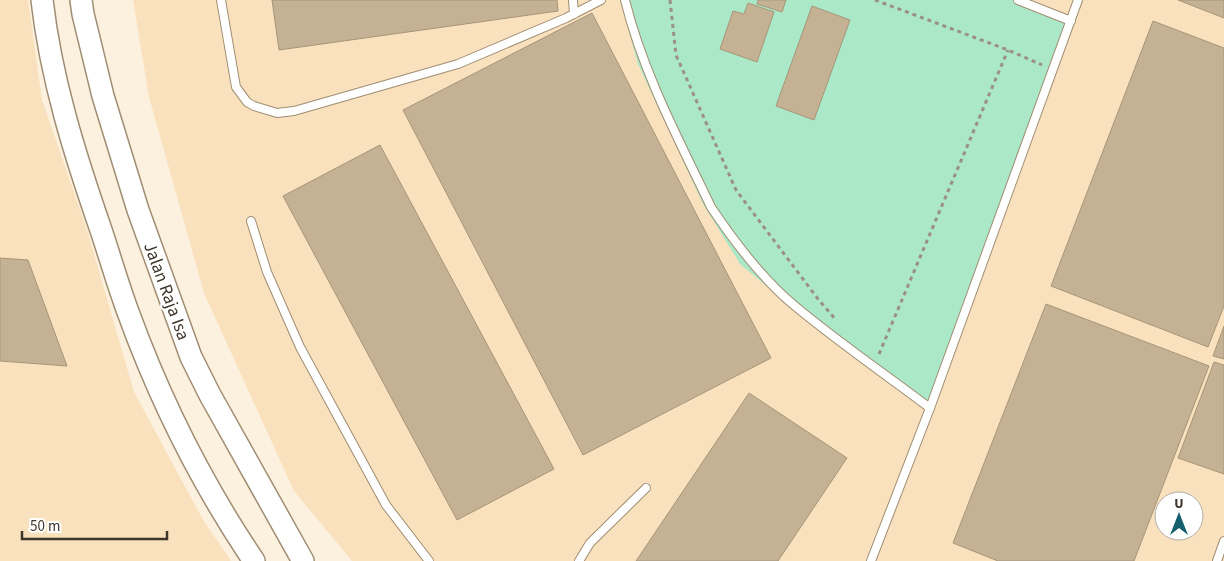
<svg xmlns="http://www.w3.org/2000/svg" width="1224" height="561" viewBox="0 0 1224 561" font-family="'Source Sans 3',sans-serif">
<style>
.built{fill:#f9e1bd;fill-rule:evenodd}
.green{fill:#aae8c8}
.building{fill:#c5b295;stroke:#a79579}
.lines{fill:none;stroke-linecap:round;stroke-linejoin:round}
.service-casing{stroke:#9f8d72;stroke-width:10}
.secondary-casing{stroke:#9f8d72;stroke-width:24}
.path{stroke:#9b9182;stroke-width:3;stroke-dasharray:4 4;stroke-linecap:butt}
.service{stroke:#fff;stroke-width:8}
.secondary{stroke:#fff;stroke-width:21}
.labels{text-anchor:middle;stroke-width:4;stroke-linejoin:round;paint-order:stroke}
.street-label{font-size:18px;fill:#3d3529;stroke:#fff}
</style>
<rect width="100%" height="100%" fill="#fcf0de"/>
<g class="built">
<path d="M0 0H28L42 100 87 230 134 392 203 520 231 561H0Z"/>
<path d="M133 0H1224V561H352L294 491 204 293 149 97ZM1164 501H1194V531H1164Z"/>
</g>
<path class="green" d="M620 0H1018L1071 21 930 408 799 313 740 264 703 204 638 64Z"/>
<g class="building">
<path d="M272 0H557L558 11 279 50Z"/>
<path d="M758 0H786L782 12 757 4Z"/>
<path d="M1178 0H1224V18Z"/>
<path d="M748 3 774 12 757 62 720 49 733 11 744 14Z"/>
<path d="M812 6 850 20 814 120 776 106Z"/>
<path d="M592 13 771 358 583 455 403 110Z"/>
<path d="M1153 21 1224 48V306L1208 347 1051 286Z"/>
<path d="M380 145 554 469 457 520 283 196Z"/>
<path d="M0 258 28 260 67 366 0 361Z"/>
<path d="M1046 304 1209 366 1134 561H998L953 543Z"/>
<path d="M1224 326V359L1213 356Z"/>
<path d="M1214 362 1224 365V474L1178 458Z"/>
<path d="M749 393 847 458 778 561H636Z"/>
</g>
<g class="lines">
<g class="service-casing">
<g id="service">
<path d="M221 0 236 87 247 102 254 106 277 113 294 111 458 64 566 18 601 0"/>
<path d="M573 0 574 14"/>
<path d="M625 0C643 73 679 140 711 207 735 243 762 279 795 306 838 342 885 374 930 408"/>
<path d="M1018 0 1071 21"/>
<path d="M251 221 267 272 300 347 386 505 429 561"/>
<path d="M579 561 590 543 646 488"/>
<path d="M871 561 930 408 1078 0"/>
<path d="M1217 561 1224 541"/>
</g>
</g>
<g class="secondary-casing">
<g id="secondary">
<path d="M42 0C51 79 75 155 101 230 110 257 118 285 128 312 160 400 202 484 254 561"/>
<path d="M81 0 83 14 103 96 138 210 191 357 210 395 303 561"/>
</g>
</g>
<g class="path">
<path d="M670 0 676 55 736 190 818 299 836 320"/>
<path d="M875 0 1008 50 1042 65"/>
<path d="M879 354 1008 50"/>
</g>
<use href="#service" class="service"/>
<use href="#secondary" class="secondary"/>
</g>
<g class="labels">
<g class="street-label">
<text transform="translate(167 291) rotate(70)" y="6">Jalan Raja Isa</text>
</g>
</g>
<g transform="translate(1179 516)"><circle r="24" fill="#ffffff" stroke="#b1aea9"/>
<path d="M0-4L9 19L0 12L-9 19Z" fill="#165f6e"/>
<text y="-8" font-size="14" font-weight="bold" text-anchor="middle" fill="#3d3529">U</text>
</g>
<path d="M22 531v8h145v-8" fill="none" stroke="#3d3529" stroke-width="2.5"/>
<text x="30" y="531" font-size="15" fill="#3d3529" stroke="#ffffff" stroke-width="4" paint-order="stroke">50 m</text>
</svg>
